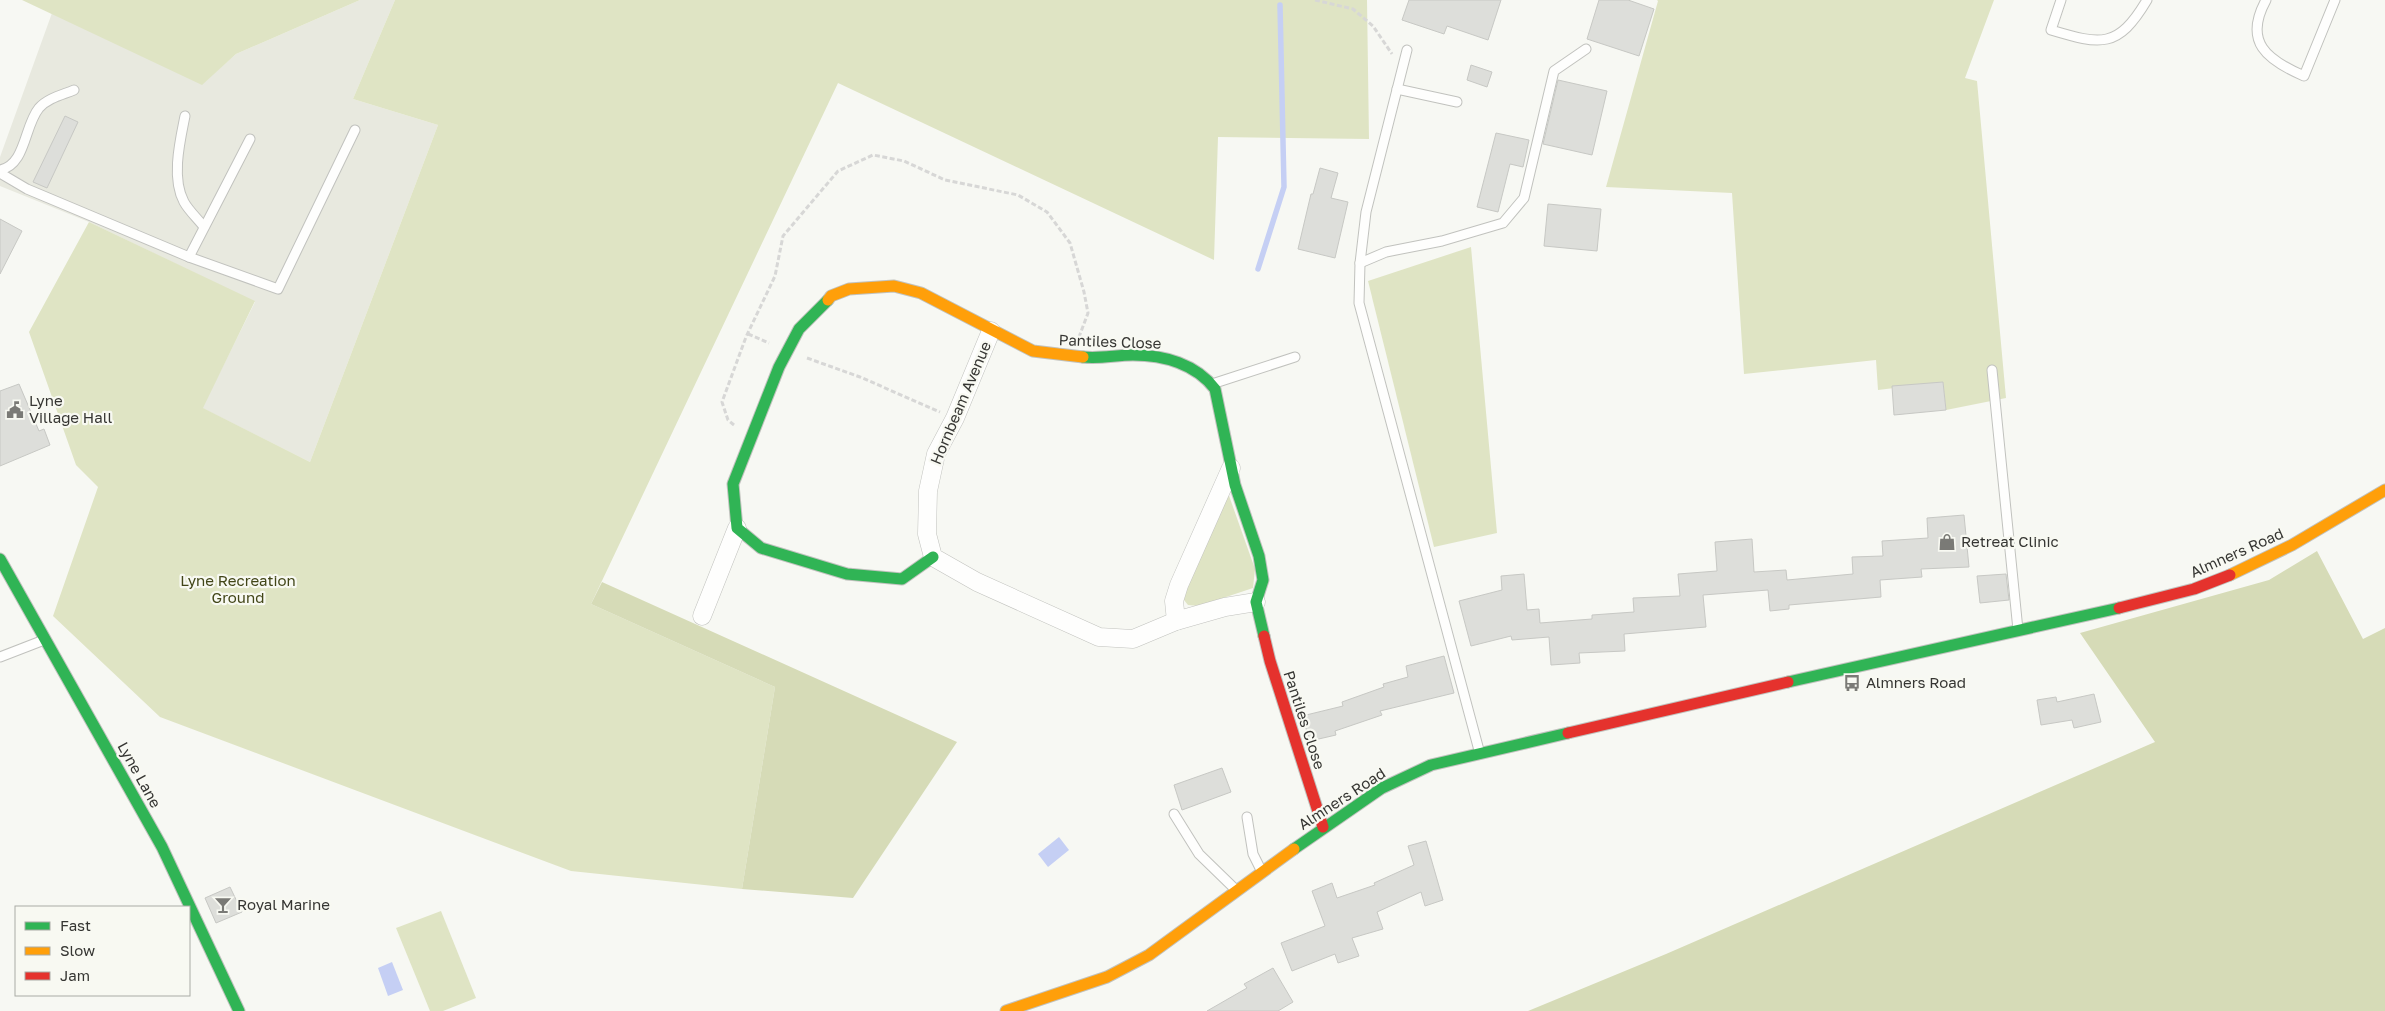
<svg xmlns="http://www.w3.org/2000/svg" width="2385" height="1011" viewBox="0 0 2385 1011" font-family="'Golos Text',sans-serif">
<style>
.built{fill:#e8e9df}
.green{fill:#dfe4c4}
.forest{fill:#d6dbb7}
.water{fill:#c5cff4}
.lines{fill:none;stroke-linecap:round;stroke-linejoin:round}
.stream{stroke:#c5cff4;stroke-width:5.5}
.building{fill:#dddeda;stroke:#c7c8c4}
.lane-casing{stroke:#c1c2be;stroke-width:11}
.street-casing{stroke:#c1c2be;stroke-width:19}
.fast-casing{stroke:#c1c2be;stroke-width:13}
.slow-casing{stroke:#c1c2be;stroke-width:13}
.jam-casing{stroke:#c1c2be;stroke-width:13}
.path{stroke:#d7d7d6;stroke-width:3;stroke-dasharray:5 2.5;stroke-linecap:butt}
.lane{stroke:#fefefd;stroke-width:9}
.street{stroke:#fefefd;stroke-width:18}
.fast{stroke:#30b455;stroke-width:11}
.slow{stroke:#ff9f0a;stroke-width:11}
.jam{stroke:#e5322d;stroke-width:11}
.labels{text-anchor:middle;stroke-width:4.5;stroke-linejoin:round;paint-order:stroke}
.street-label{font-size:15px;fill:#363633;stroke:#f8f9f2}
.poi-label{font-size:15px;fill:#363633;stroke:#f8f9f2;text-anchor:start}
.park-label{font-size:15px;fill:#424618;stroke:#f8f9f2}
</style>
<rect width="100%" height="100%" fill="#f7f8f3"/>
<path class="built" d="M360 0H395L353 99 438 125 310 462 202 408 255 302 89 222 0 186V157L52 13 202 84 236 54Z"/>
<g class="green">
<path d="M22 0H360L236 54 202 85Z"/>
<path d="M395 0H1367L1369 139 1218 137 1214 260 838 83 591 604 775 687 742 889 571 871 160 717 53 616 98 487 76 465 29 332 89 222 255 301 203 408 310 462 438 125 353 99Z"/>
<path d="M1657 0H1994L1965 78 1977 81 2006 398 1946 410 1943 382 1878 390 1876 360 1744 374 1732 193 1606 187 1658 1Z"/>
<path d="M1471 247 1497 533 1434 547 1368 281Z"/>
<path d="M1227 490 1255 569 1253 588 1199 606 1188 605 1184 600V594Z"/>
<path d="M441 911 476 998 443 1011H430L396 928Z"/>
</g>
<g class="forest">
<path d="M2317 551 2363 639 2385 628V1011H1528L1666 954 2155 742 2080 633 2269 580Z"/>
<path d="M602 582 957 742 853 898 742 889 775 687 591 604Z"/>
</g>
<g class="water">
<path d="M1059 837 1069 850 1048 867 1038 854Z"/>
<path d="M392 962 403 990 388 996 378 968Z"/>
</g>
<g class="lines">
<path class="stream" d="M1258 269 1284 187 1280 5"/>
</g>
<g class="building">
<path d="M1409 0H1501L1488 40 1447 26 1444 34 1402 20Z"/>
<path d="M1599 0H1628L1654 9 1639 56 1587 39Z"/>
<path d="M1471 65 1492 72 1487 87 1467 80Z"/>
<path d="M1558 80 1607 91 1592 155 1543 144Z"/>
<path d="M65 116 78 122 47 188 33 182Z"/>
<path d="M1496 133 1529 140 1523 167 1510 164 1498 212 1477 207Z"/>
<path d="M1320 168 1338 173 1331 198 1348 202 1335 258 1298 249 1311 194H1313Z"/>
<path d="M1548 204 1601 209 1597 251 1544 246Z"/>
<path d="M0 219 22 231 0 274Z"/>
<path d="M1943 382 1946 410 1894 415 1892 386Z"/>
<path d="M19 384 39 431 44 429 50 445 0 466V391Z"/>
<path d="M1964 515 1969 567 1921 569 1922 577 1880 580 1881 597 1789 605V609L1770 611 1768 590 1703 595 1706 627 1624 634 1625 651 1579 653 1580 663 1551 665 1549 637 1512 640 1511 636 1471 646 1459 601 1502 590 1501 576 1524 574 1527 610 1539 609 1540 623 1592 619V615L1634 612 1633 598 1680 596 1678 574 1717 571 1715 542 1752 539 1754 572 1786 570 1787 580 1853 574 1852 557 1883 556 1882 541 1928 538 1927 518Z"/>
<path d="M2006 574 2009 600 1980 603 1977 576Z"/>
<path d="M1444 656 1454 693 1380 711 1382 715 1335 731 1336 735 1310 741 1302 716 1343 706 1342 702 1384 687 1383 684 1408 677 1406 666Z"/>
<path d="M2094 694 2101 722 2074 728 2072 720 2041 725 2037 700 2056 697 2057 702Z"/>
<path d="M1222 768 1231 792 1182 810 1174 785Z"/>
<path d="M1426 841 1443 900 1425 906 1421 892 1377 912 1383 929 1352 938 1359 956 1338 963 1335 954 1292 971 1281 943 1325 926 1312 891 1332 883 1337 898 1375 885 1374 883 1414 865 1408 846Z"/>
<path d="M230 887 242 912 216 923 205 898Z"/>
<path d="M1273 968 1293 1002 1278 1011H1207L1247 988 1244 984Z"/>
</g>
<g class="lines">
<g class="lane-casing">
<g id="lane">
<path d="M2061 0 2051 30C2101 45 2118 49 2147 0"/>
<path d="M2266 0C2243 42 2267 60 2304 76L2335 0"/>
<path d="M1407 50 1366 212 1360 263 1359 303 1480 754"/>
<path d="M1397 89 1457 102"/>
<path d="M185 116C180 141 171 178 184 202 189 211 198 219 204 227"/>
<path d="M0 170C26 165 24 126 39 108 48 98 62 95 74 90"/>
<path d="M0 173 27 189 189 257 278 289 355 130"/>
<path d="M189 257 250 139"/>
<path d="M1360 263 1386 252 1442 241 1503 223 1524 198 1554 71 1586 49"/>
<path d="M1992 370 2018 630"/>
<path d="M1212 384 1295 357"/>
<path d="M0 657 44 640"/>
<path d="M1174 814 1199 854 1235 889"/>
<path d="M1247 817 1253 854 1262 872"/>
</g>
</g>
<g class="street-casing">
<g id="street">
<path d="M991 331 955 418 936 454 928 491 927 534 933 557 977 582 1099 637 1133 639 1176 621 1225 607 1256 602"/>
<path d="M702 616 737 528"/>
<path d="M1176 621 1174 601 1179 585 1231 468"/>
</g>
</g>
<g class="fast-casing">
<g id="fast">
<path d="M828 300 799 329 779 367 733 484 737 528 761 548 847 574 902 579 933 557"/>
<path d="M1083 357C1100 359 1116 355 1133 355 1164 355 1196 364 1215 389L1235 485 1259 556 1263 580 1256 602 1264 636"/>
<path d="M0 559 162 847 239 1011"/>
<path d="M1788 682 2119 608"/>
<path d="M1294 849 1382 788 1431 765 1568 733"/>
</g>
</g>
<g class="slow-casing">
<g id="slow">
<path d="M828 300 831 296 849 289 894 286 921 293 1033 351 1083 357"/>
<path d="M2230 575 2292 545 2385 490"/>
<path d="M1006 1011 1107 977 1149 955 1294 849"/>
</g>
</g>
<g class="jam-casing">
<g id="jam">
<path d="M2119 608 2194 589 2230 575"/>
<path d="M1264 636 1270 661 1323 827"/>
<path d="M1568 733 1788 682"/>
</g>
</g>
<g class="path">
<path d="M1315 0 1353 9 1373 26 1392 54"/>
<path d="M748 334 769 343"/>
<path d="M807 358 860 377 940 412"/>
<path d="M734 425 728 420 722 402 746 337 775 276 783 236 838 171 873 155 904 161 945 180 1018 195 1047 212 1070 243 1084 292 1088 313 1079 337"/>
</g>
<use href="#lane" class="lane"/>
<use href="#street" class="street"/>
<use href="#fast" class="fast"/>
<use href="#slow" class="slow"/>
<use href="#jam" class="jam"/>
</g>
<defs>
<g id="civic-bare" transform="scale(1.35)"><path d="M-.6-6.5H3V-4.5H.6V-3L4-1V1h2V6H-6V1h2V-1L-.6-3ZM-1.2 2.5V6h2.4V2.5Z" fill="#7a7a76" stroke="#f8f9f2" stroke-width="2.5" paint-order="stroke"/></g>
<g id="shop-bare" transform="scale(1.35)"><path d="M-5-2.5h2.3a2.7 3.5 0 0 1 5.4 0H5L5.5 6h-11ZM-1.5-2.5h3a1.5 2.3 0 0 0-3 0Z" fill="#7a7a76" stroke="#f8f9f2" stroke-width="2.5" paint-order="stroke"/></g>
<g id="bus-bare" transform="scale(1.35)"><path d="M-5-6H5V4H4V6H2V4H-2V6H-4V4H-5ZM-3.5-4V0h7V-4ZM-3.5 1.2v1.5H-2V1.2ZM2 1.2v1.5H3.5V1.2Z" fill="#7a7a76" stroke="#f8f9f2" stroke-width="2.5" paint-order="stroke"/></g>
<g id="bar-bare" transform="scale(1.35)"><path d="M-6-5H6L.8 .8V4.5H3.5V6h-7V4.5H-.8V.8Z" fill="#7a7a76" stroke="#f8f9f2" stroke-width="2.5" paint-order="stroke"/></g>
</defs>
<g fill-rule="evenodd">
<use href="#civic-bare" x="15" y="410"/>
<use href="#shop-bare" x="1947" y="542"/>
<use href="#bus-bare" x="1852" y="683"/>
<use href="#bar-bare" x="223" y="905"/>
</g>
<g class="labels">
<g class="street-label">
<text transform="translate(1110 342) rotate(2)" y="5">Pantiles Close</text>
<text transform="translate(961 403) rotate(-67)" y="5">Hornbeam Avenue</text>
<text transform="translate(2237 553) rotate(-24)" y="5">Almners Road</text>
<text transform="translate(1304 720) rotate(72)" y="5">Pantiles Close</text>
<text transform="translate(139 775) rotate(61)" y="5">Lyne Lane</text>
<text transform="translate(1342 799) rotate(-33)" y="5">Almners Road</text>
</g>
<g class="poi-label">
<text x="29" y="406">Lyne<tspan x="29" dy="17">Village Hall</tspan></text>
<text x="1961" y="547">Retreat Clinic</text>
<text x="1866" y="688">Almners Road</text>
<text x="237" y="910">Royal Marine</text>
</g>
<g class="park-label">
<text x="238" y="586">Lyne Recreation<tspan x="238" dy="17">Ground</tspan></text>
</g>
</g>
<rect x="15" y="906" width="175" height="90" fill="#f8f9f2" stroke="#aaaba6"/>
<rect x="25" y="922" width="25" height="8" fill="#30b455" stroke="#aaaba6"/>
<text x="60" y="931" font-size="15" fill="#363633">Fast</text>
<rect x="25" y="947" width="25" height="8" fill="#ff9f0a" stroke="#aaaba6"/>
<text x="60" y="956" font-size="15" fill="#363633">Slow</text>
<rect x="25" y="972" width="25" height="8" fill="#e5322d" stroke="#aaaba6"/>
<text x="60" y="981" font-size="15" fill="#363633">Jam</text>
</svg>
